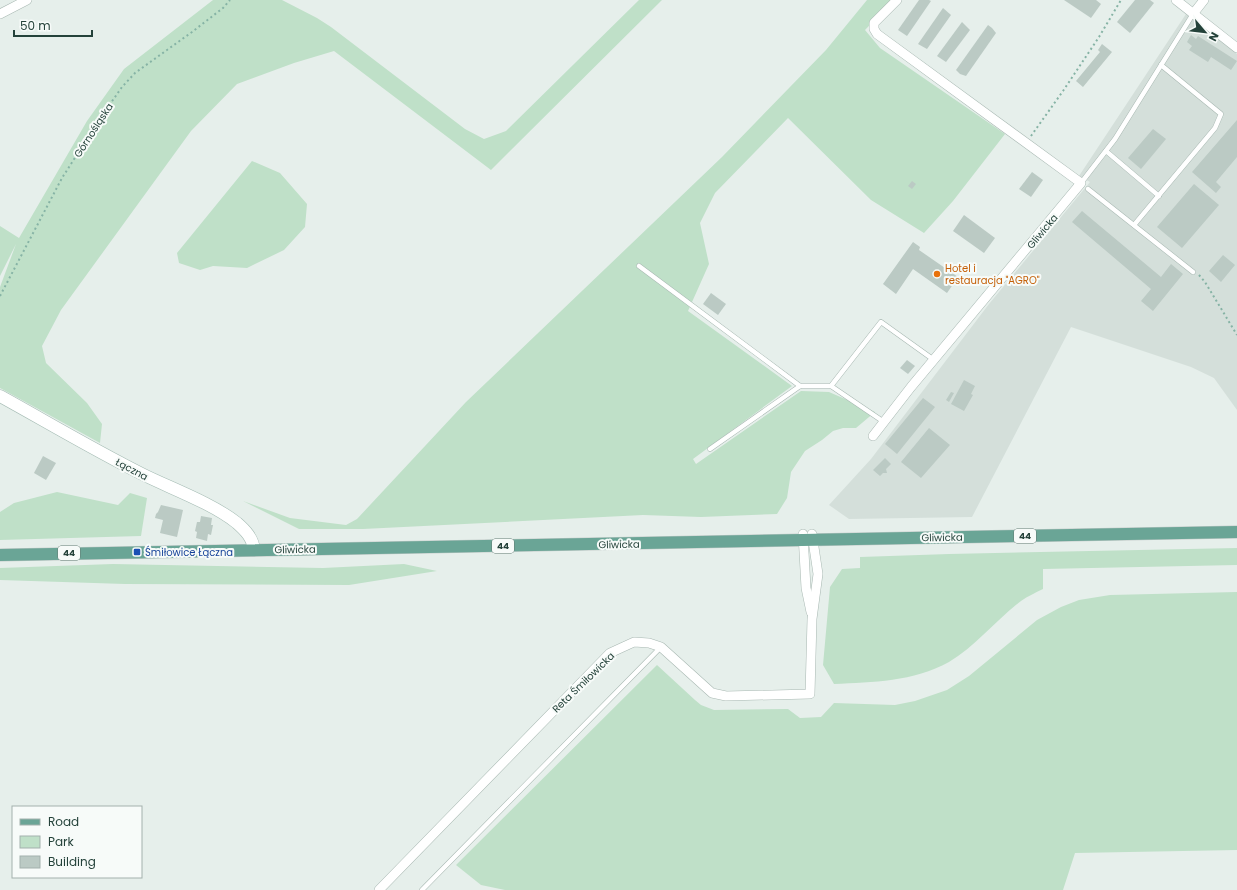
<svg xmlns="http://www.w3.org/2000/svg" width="1237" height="890" viewBox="0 0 1237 890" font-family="Poppins,sans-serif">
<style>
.built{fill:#d4dfda}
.green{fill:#bfe0c8}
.building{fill:#bbcac4}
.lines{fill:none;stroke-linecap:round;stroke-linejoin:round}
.lane-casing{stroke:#a8b8b2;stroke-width:5.5}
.street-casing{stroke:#a8b8b2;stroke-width:10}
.secondary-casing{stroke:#a4bbb3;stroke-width:13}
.primary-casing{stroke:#c2cac8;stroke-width:13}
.path{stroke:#86b3a5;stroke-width:2;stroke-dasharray:2 3;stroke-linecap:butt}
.lane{stroke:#fff;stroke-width:4.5}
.street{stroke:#fff;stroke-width:9}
.secondary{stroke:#fff;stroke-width:12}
.primary{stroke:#6aa596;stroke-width:12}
.food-dot{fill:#e8710a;stroke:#f7fbf9;stroke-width:1.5}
.transit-dot{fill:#1a4fb4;stroke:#f7fbf9;stroke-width:1.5}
.labels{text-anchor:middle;stroke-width:4;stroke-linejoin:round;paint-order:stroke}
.shield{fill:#f7fbf9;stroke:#637a73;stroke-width:1}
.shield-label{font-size:9px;font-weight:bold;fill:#24423a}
.street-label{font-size:10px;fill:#24423a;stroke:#f7fbf9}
.food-label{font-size:10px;fill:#c56008;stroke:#f7fbf9;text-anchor:start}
.transit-label{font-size:10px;fill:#164399;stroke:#f7fbf9;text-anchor:start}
</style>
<rect width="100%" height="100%" fill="#e6efeb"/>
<path class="built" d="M1186 14 1237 54V410L1214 378 1191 367 1071 327 972 517 849 519 829 505 871 459 989 304 1090 182 1079 176Z"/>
<g class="green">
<path d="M213 0H282L317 18 331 27 465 129 484 139 506 131 639 0H662L491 170 334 51 294 63 237 84 191 131 61 310 42 346 46 363 87 403 102 424 100 443 0 388V287L16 244 0 276V226L19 238 87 121 124 69Z"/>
<path d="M867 0H894L865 30 880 48 1005 134 953 201 924 233 871 200 788 118 715 193 700 223 709 264 688 311 792 386 693 459 696 464 801 391 829 392 875 412 856 428H843L833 431 822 440 805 451 791 472 787 498 777 514 701 517 643 515 363 529H299L243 501 290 518 346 525 357 519 466 402 722 157 826 50Z"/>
<path d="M252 161 280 173 307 204 305 227 284 250 247 268 213 266 200 270 179 263 177 253Z"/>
<path d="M57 492 118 505 130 493 147 498 141 536 0 540V512L14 503Z"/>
<path d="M1237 548V565L1043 569V589C1035 593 1028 596 1021 601 996 620 976 646 949 662 913 682 873 682 834 684L823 665 830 587 842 569 860 568V557L949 554Z"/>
<path d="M113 564 323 568 404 564 437 571 349 585 125 584 0 580V568Z"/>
<path d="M1237 592V850L1075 853 1063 890H505L481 885 456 865 657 665 695 700 701 705 714 710 788 709 800 718 821 717 834 703 895 705 915 701 947 690 969 676 1037 620 1061 607 1079 600 1110 595Z"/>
</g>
<g class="building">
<path d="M919 0H929L931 1 907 36 898 30Z"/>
<path d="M1064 0H1096L1101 4 1091 18Z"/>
<path d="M1135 0H1150L1154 3 1130 33 1117 22Z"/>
<path d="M943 8 951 15 927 49 918 44Z"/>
<path d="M962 22 970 30 946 62 937 56Z"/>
<path d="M988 25 992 28 996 33 966 76 960 74 956 70Z"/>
<path d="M1191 35 1196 39 1198 36 1237 61 1231 70 1211 57 1208 62 1189 50 1192 46 1187 42Z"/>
<path d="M1102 44 1112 52 1083 87 1076 81 1100 52 1098 50Z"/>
<path d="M1237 120V157L1216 182 1221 187 1216 193 1192 172Z"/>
<path d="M1153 129 1166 139 1141 169 1128 158Z"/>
<path d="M1032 172 1043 180 1031 197 1019 189Z"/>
<path d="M912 181 916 184 912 189 908 186Z"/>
<path d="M1194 184 1219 205 1182 248 1157 227Z"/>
<path d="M1082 211 1161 277 1171 264 1183 274 1153 311 1141 301 1151 289 1072 222Z"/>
<path d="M964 215 995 238 984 253 953 231Z"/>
<path d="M913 242 920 247 919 250 958 277 947 293 913 269 896 294 883 284Z"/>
<path d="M1223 255 1235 265 1221 282 1209 271Z"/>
<path d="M711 293 726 304 718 315 703 304Z"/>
<path d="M907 360 915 366 908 374 900 368Z"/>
<path d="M964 380 975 386 971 394 973 395 964 411 951 404Z"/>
<path d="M951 392 954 393 949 402 946 400Z"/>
<path d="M923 398 935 407 897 454 885 444Z"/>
<path d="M929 428 950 445 921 478 901 462Z"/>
<path d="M43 456 56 463 46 480 34 473Z"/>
<path d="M885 458 891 464 886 469 887 473H883L880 476 873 470Z"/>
<path d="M161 505 183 510 177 537 160 533 163 520 155 518 156 514 158 512Z"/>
<path d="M201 516 212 518 211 525H213L211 535 208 534 207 541 196 538 197 532 195 531 197 522H200Z"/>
</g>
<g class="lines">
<g class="lane-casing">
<g id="lane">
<path d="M1106 151 1159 196"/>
<path d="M1081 183 1115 139 1193 14"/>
<path d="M1088 189 1193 272"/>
<path d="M1134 225 1215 128 1221 114 1161 65"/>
<path d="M639 266 800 386"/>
<path d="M831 386 884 422"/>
<path d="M710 449 800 386H831L881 322 934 360"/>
<path d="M422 890 661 647"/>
</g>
</g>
<g class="street-casing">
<g id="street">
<path d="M1176 0 1237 48"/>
<path d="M0 14 27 0"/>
<path d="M1193 14 1204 0"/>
<path d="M873 436 911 387 1081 183 877 34 874 29V23L897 0"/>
<path d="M803 534 806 588 811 612"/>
<path d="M379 890 610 653 634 642 649 643 661 647 712 693 726 696 810 694 812 619 818 574 812 534"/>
</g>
</g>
<g class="secondary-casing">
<path id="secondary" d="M0 396C47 422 94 450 142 474 170 488 212 503 237 523 245 530 253 538 254 550"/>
</g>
<g class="primary-casing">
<path id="primary" d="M0 555 1237 532"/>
</g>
<g class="path">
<path d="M1031 136 1063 91 1099 37 1121 0"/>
<path d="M1199 275 1205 282 1237 335"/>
<path d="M0 296 62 178 101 117 122 87 135 73 192 32 223 8 230 0"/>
</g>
<use href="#lane" class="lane"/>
<use href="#street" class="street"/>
<use href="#secondary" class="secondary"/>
<use href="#primary" class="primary"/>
</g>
<circle class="food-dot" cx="937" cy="274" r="4"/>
<rect class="transit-dot" x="133" y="548" width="8" height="8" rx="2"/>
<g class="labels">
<g class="shield">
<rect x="1014" y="529" width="22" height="14" rx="3"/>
<rect x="492" y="539" width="22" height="14" rx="3"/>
<rect x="58" y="546" width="22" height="14" rx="3"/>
</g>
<g class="shield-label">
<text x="1025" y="539">44</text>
<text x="503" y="549">44</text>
<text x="69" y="556">44</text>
</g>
<g class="street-label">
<text transform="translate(93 130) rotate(-57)" y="4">Górnośląska</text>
<text transform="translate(1042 231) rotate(-50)" y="4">Gliwicka</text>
<text transform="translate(132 469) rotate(28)" y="4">Łączna</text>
<text transform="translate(942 537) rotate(-1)" y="4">Gliwicka</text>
<text transform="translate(619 544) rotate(-1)" y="4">Gliwicka</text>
<text transform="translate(295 549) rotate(-1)" y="4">Gliwicka</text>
<text transform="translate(583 682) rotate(-44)" y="4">Reta Śmiłowicka</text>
</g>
<g class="food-label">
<text x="945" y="272">Hotel i<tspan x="945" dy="12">restauracja "AGRO"</tspan></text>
</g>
<g class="transit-label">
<text x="145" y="556">Śmiłowice Łączna</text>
</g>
</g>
<rect x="12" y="806" width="130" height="72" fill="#f7fbf9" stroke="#a3b1ad"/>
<rect x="20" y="819" width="20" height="6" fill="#6aa596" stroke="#a3b1ad"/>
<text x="48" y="826" font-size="12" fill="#24423a">Road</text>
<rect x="20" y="836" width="20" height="12" fill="#bfe0c8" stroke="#a3b1ad"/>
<text x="48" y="846" font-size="12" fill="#24423a">Park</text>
<rect x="20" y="856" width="20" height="12" fill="#bbcac4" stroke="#a3b1ad"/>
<text x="48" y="866" font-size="12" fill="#24423a">Building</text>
<g transform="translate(1205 32) rotate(118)" stroke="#f7fbf9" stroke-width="3" paint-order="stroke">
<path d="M0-3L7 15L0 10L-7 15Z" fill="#24423a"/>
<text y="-6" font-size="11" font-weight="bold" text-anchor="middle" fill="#24423a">N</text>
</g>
<path d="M14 30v6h78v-6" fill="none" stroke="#24423a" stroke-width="2"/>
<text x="20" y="30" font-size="12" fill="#24423a" stroke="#f7fbf9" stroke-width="3" paint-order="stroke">50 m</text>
</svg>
